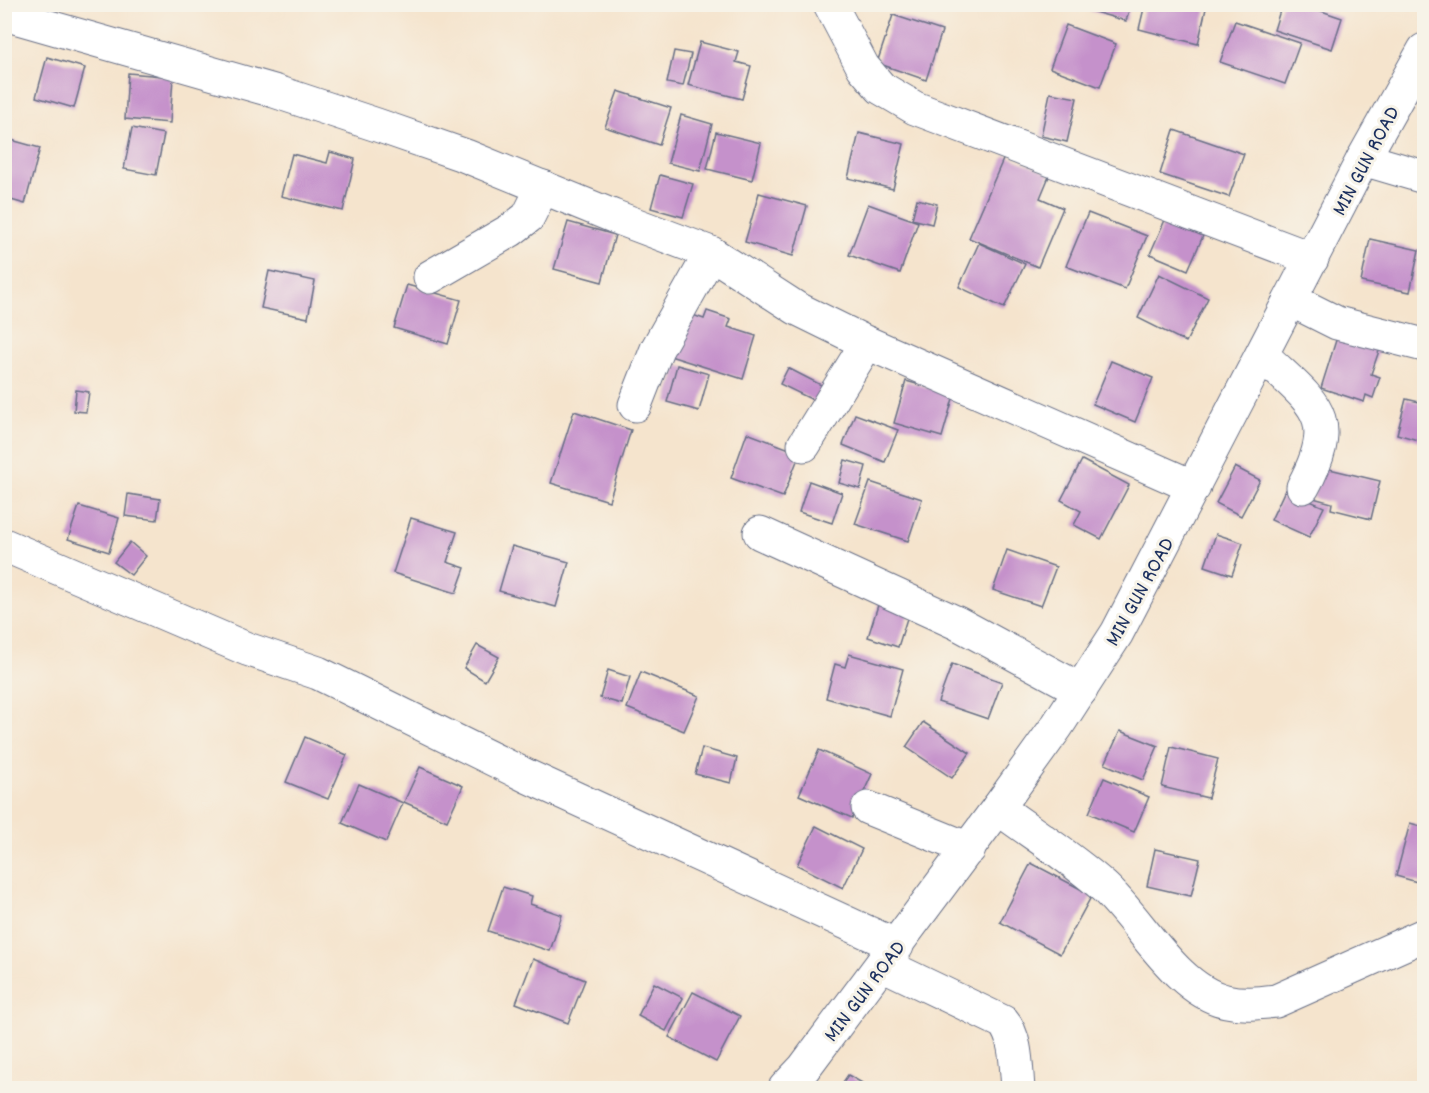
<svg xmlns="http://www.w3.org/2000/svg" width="1429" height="1093" viewBox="0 0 1429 1093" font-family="Dekko,sans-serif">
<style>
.building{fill:#c591cb}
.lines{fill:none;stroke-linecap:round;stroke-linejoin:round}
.minor-casing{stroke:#676e85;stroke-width:35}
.minor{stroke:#fff;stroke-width:33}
.labels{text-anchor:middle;stroke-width:6;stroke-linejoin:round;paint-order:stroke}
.street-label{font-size:22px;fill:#1b2f5e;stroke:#f7f3e8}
</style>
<rect width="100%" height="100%" fill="#f7f3e8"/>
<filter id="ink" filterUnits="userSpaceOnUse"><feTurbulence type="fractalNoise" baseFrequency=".0167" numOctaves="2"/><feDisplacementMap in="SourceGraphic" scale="12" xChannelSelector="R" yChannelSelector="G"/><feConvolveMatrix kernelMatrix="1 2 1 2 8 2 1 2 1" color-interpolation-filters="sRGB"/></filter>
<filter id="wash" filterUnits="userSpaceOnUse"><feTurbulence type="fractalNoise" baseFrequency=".008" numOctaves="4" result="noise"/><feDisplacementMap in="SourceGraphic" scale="24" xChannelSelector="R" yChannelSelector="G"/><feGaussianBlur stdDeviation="1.35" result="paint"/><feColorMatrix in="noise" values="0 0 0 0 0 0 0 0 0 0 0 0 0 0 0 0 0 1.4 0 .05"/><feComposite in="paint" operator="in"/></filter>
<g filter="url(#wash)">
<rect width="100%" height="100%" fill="#f5e4cd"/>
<g id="blocks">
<g class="building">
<path d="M1067 4H1131L1126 21Z"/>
<path d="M1145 4H1207L1198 44 1139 29Z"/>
<path d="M1282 4H1301L1342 18 1332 49 1274 30Z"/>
<path d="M893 15 942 31 926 80 877 63Z"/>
<path d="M1235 21 1300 43 1285 84 1220 62Z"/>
<path d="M1066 25 1116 44 1100 87 1050 68Z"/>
<path d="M700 42 739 52 736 62 751 66 742 99 688 85Z"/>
<path d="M674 51 691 54 683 86 667 83Z"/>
<path d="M47 57 85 68 74 108 36 97Z"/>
<path d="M128 73 173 77 170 123 125 119Z"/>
<path d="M618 91 671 108 659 145 605 127Z"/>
<path d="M1050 93 1077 98 1067 142 1041 136Z"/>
<path d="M681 115 712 124 700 171 668 163Z"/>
<path d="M132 128 164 134 156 175 124 169Z"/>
<path d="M1174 130 1244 154 1229 197 1160 174Z"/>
<path d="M716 132 761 143 752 180 707 169Z"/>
<path d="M859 133 904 144 893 189 848 178Z"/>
<path d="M4 138 40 148 25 204 4 198Z"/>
<path d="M330 152 355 159 343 211 281 196 292 154 327 163Z"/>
<path d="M1005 155 1050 174 1040 198 1063 208 1038 267 969 238Z"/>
<path d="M660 175 693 184 683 217 651 208Z"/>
<path d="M759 193 807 206 793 256 745 242Z"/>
<path d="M917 199 937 204 932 224 912 219Z"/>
<path d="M868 204 918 222 900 273 849 255Z"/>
<path d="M1088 213 1147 236 1125 289 1066 266Z"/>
<path d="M1165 220 1203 236 1188 270 1150 254Z"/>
<path d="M568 222 615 235 602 282 554 269Z"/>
<path d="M1370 239 1419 250 1410 292 1361 282Z"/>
<path d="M979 243 1025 264 1004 308 959 287Z"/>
<path d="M269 271 315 281 308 318 261 308Z"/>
<path d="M1159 274 1208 298 1186 342 1138 318Z"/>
<path d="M407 285 461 300 448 344 394 328Z"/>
<path d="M707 311 731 319 728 327 756 336 743 379 670 356 684 312 704 319Z"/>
<path d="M1338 334 1380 348 1371 374 1380 377 1373 398 1366 395 1364 402 1321 388Z"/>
<path d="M1111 361 1153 378 1135 422 1093 404Z"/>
<path d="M677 365 709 374 699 411 667 402Z"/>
<path d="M788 368 825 387 817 402 780 384Z"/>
<path d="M906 381 954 395 942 437 894 423Z"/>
<path d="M76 390 89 392 86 412 74 411Z"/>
<path d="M1406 399 1424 403V442L1397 434Z"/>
<path d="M574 411 631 430 609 501 551 483Z"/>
<path d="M855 414 898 430 885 462 843 445Z"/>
<path d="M747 433 800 453 783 497 731 478Z"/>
<path d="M845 460 866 466 860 489 839 483Z"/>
<path d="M1082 460 1129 485 1101 539 1074 525 1081 511 1061 500Z"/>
<path d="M1235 467 1260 480 1241 516 1216 503Z"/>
<path d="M1321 467 1380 481 1371 519 1331 509 1332 503 1313 498Z"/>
<path d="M809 481 842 493 832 523 799 512Z"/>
<path d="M870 482 922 499 908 541 855 524Z"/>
<path d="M1285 490 1324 507 1309 537 1271 520Z"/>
<path d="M128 494 160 499 157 520 125 516Z"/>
<path d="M79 506 119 518 109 552 68 539Z"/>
<path d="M411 518 457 532 447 562 465 568 456 593 393 573Z"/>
<path d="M1216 534 1243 543 1232 575 1205 566Z"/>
<path d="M130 542 146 556 131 575 114 562Z"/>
<path d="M512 546 569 562 556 607 499 591Z"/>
<path d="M1007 550 1056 567 1041 606 993 590Z"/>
<path d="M879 602 909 612 898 647 868 637Z"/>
<path d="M477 645 499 657 485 681 464 668Z"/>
<path d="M849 654 903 669 890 716 826 698 835 664 845 667Z"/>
<path d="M952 664 1002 682 988 719 938 702Z"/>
<path d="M608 670 630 677 622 704 600 698Z"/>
<path d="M641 672 699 696 684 731 627 708Z"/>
<path d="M923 722 970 753 952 778 906 747Z"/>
<path d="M1120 731 1158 746 1143 780 1105 764Z"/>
<path d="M305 737 347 755 328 799 286 782Z"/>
<path d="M1171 747 1218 759 1208 798 1162 787Z"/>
<path d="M702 748 737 758 731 783 695 774Z"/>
<path d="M819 750 872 774 852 818 799 795Z"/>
<path d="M420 767 463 786 447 821 404 802Z"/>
<path d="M1104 778 1149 797 1134 832 1089 813Z"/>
<path d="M359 784 403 803 386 842 342 823Z"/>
<path d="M1410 823 1424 827V884L1396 876Z"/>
<path d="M816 826 862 849 843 888 797 865Z"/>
<path d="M1155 849 1200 859 1191 896 1147 886Z"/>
<path d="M1031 863 1092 895 1060 954 1000 922Z"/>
<path d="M503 887 532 896 530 904 562 915 550 951 488 931Z"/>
<path d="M533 959 585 980 568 1023 516 1003Z"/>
<path d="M654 983 683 998 666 1031 638 1016Z"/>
<path d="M693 992 740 1016 716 1062 669 1037Z"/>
<path d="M848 1075 871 1088H839Z"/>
</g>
</g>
</g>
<g filter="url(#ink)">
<use href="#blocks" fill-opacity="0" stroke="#676e85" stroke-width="1.5"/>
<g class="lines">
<g class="minor-casing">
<g id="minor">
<path d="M830 4 863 67 881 88 915 108 1312 259"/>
<path d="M4 14 274 91 377 125 466 156 613 216 711 253 796 308 863 341 1194 487"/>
<path d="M1363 159 1424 177"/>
<path d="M430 277 511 230 528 217 543 187"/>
<path d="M1291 300 1337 323 1424 345"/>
<path d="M1262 355C1313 404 1342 415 1303 487"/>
<path d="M635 405 657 349 711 253"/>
<path d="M804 445 867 343"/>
<path d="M760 533 957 623 1081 690"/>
<path d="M4 545 247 649 318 673 527 776 897 946"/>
<path d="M868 808 969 849"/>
<path d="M998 808C1033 834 1072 858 1104 887 1141 921 1176 990 1226 1001 1243 1005 1259 1003 1276 1001L1424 935"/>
<path d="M882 964 1003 1022C1017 1038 1016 1068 1018 1088"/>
<path d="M785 1088 804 1068 998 808 1057 726 1117 633 1363 159 1424 50"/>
</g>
</g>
<use href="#minor" class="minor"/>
</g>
</g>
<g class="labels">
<g class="street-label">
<text transform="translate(1364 160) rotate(-62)" y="8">MIN GUN ROAD</text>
<text transform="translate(1138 591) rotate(-61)" y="8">MIN GUN ROAD</text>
<text transform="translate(863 990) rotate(-53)" y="8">MIN GUN ROAD</text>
</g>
</g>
<rect width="1429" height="1093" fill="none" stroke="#f7f3e8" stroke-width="24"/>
</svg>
